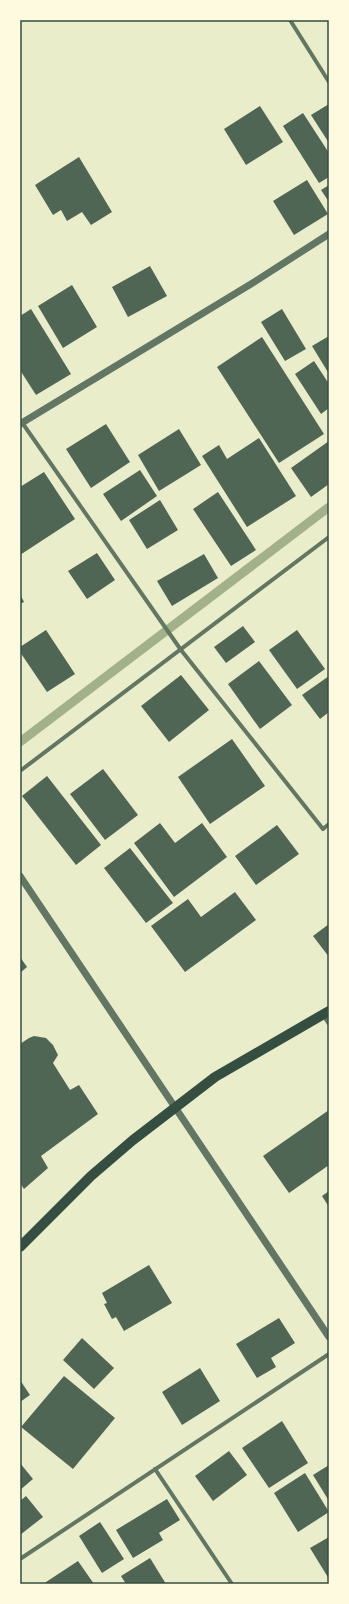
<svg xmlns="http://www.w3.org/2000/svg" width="349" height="1604" viewBox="0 0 349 1604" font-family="'Public Sans',sans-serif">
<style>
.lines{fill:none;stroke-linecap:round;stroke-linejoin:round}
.stream{stroke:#a3b18a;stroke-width:9}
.building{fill:#4f6655}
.minor{stroke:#617663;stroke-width:4}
.tertiary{stroke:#617663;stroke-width:7}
.primary{stroke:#344e41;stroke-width:10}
.neatline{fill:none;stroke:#344e41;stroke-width:1.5}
</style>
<rect width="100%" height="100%" fill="#e9edc9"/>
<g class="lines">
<path class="stream" d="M20 742 329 507"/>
</g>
<g class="building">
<path d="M329 104V143L311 115Z"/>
<path d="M260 106 283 142 246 165 224 129Z"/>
<path d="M303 113 329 153V177L319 183 283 126Z"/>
<path d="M79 157 112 212 91 225 82 212 67 221 61 210 53 215 35 185Z"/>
<path d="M307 180 328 214 294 235 273 201Z"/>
<path d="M329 185V202L321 190Z"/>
<path d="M150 266 167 296 128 317 112 287Z"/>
<path d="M72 285 97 327 63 348 38 306Z"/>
<path d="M31 309 71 374 36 395 20 370V316Z"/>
<path d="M282 309 306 349 285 361 261 322Z"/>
<path d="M329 336V374L312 346Z"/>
<path d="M262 337 324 434 279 463 217 367Z"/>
<path d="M314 361 329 384V408L321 414 295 374Z"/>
<path d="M106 424 130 462 91 488 66 449Z"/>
<path d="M179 429 201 465 159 491 138 455Z"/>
<path d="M259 438 296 496 247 527 202 456 219 445 227 459Z"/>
<path d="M329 441V484L311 497 291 468Z"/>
<path d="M140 470 157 496 121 521 103 494Z"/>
<path d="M44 472 75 519 20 555V487Z"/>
<path d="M218 492 256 550 231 566 193 509Z"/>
<path d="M160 500 178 530 147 549 129 520Z"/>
<path d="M97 553 115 580 87 599 68 571Z"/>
<path d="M204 554 218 578 172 606 157 581Z"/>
<path d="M20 594 24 602 20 604Z"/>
<path d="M243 626 255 642 226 663 214 647Z"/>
<path d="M46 630 75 674 47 692 20 652V647Z"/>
<path d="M297 630 325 669 297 689 269 650Z"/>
<path d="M259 661 292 705 260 729 228 684Z"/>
<path d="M181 675 209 710 169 742 141 706Z"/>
<path d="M329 676V712L320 719 302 695Z"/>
<path d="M232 739 265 786 210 824 178 777Z"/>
<path d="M103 769 138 815 105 840 70 794Z"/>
<path d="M47 776 101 845 76 865 22 796Z"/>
<path d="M160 823 175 843 202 823 227 857 174 897 134 843Z"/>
<path d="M277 825 299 854 256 885 235 856Z"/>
<path d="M130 848 173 903 146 923 104 868Z"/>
<path d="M235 892 256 920 185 972 151 926 188 899 201 917Z"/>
<path d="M329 924V957L313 936Z"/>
<path d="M20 957 27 967 20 973Z"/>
<path d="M34 1036 46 1038 53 1045 58 1055 53 1063 70 1090 79 1085 98 1114 41 1156 48 1168 24 1189 20 1183V1044L29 1038Z"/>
<path d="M329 1110V1165L289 1193 263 1156Z"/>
<path d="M329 1191V1207L322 1196Z"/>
<path d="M149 1265 172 1303 124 1331 116 1317 112 1319 104 1304 107 1303 102 1293Z"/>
<path d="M279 1318 295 1343 271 1358 276 1367 257 1378 236 1344Z"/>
<path d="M82 1338 114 1368 94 1389 63 1360Z"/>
<path d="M200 1368 220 1401 182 1425 162 1392Z"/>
<path d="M64 1376 115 1418 73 1469 21 1427Z"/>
<path d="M20 1380 30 1395 20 1402Z"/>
<path d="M282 1421 308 1463 269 1488 242 1448Z"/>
<path d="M229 1451 247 1475 213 1501 195 1476Z"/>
<path d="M20 1463 33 1479 20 1490Z"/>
<path d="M329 1465V1501L313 1475Z"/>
<path d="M305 1473 329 1512 298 1532 274 1493Z"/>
<path d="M26 1496 43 1517 20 1535V1501Z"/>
<path d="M167 1499 180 1520 159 1533 163 1540 133 1558 116 1530Z"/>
<path d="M100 1522 124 1559 102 1573 79 1536Z"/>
<path d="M329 1537V1579L310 1548Z"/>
<path d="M150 1558 166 1584H126L121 1576Z"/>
<path d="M78 1561 94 1584H43Z"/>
</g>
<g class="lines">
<g class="minor">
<path d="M290 20 329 82"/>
<path d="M21 421 181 650 323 829 329 824"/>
<path d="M20 771 329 537"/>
<path d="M323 1015 329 1024"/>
<path d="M155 1469 232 1584"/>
<path d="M20 1559 329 1354"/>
</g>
<g class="tertiary">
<path d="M20 424 251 284 329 234"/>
<path d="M20 876 329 1337"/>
</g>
<path class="primary" d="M20 1247 91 1176 133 1140 176 1107 215 1077 329 1011"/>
</g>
<rect width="349" height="1604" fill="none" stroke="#fefae0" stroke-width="42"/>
<rect x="21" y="21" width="307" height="1562" class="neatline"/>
</svg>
